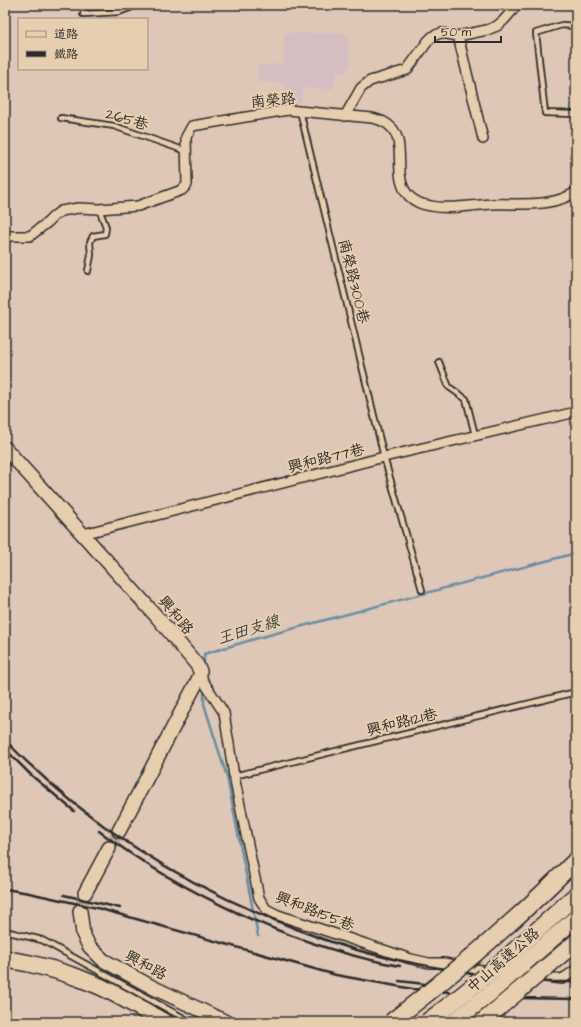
<svg xmlns="http://www.w3.org/2000/svg" width="581" height="1027" viewBox="0 0 581 1027" font-family="'Architects Daughter','LXGW WenKai TC',sans-serif">
<style>
.built{fill:#d4bec1}
.lines{fill:none;stroke-linecap:round;stroke-linejoin:round}
.stream{stroke:#6690a1;stroke-width:2.5}
.secondary-tunnel{stroke:#baa89b;stroke-width:13;stroke-dasharray:13 6;stroke-linecap:butt}
.lane-casing{stroke:#2b2b2b;stroke-width:8}
.street-casing{stroke:#2b2b2b;stroke-width:12}
.secondary-casing{stroke:#2b2b2b;stroke-width:16}
.highway-casing{stroke:#2b2b2b;stroke-width:19}
.lane{stroke:#e7ceaf;stroke-width:4.5}
.street{stroke:#e7ceaf;stroke-width:9}
.secondary{stroke:#e7ceaf;stroke-width:13}
.highway{stroke:#e7ceaf;stroke-width:16}
.rail{stroke:#2b2b2b;stroke-width:2.5}
.highway-bridge-casing{stroke:#2b2b2b;stroke-width:19;stroke-linecap:butt}
.highway-bridge{stroke:#e7ceaf;stroke-width:16}
.labels{text-anchor:middle;stroke-width:4;stroke-linejoin:round;paint-order:stroke}
.street-label{font-size:15px;fill:#2b2b2b;stroke:#e7ceaf}
.water-label{font-size:16px;font-style:italic;fill:#3a4448;stroke:#e7ceaf}
</style>
<rect width="100%" height="100%" fill="#dec7b7"/>
<filter id="ink" filterUnits="userSpaceOnUse"><feTurbulence type="fractalNoise" baseFrequency=".025" numOctaves="2"/><feDisplacementMap in="SourceGraphic" scale="8" xChannelSelector="R" yChannelSelector="G"/><feConvolveMatrix kernelMatrix="1 2 1 2 8 2 1 2 1" color-interpolation-filters="sRGB"/></filter>
<g filter="url(#ink)">
<path class="built" d="M285 33H347L350 65 345 73 336 71 333 89 303 88 301 103H287L285 83 258 82 257 66 283 63Z"/>
<g class="lines">
<g class="stream">
<path d="M204 668V654L258 638 576 553"/>
<path d="M204 687V704L227 777 258 936"/>
</g>
<g class="secondary-tunnel">
<path d="M109 848 119 831"/>
<path d="M80 911 85 893"/>
</g>
<g class="lane-casing">
<g id="lane">
<path d="M83 14 119 12 138 5"/>
<path d="M576 26 562 25 536 33 545 113 574 114 576 117"/>
<path d="M300 111 384 457 422 590"/>
<path d="M61 118 114 126 186 151"/>
<path d="M88 271 91 255 90 242 93 236 105 234 106 227 99 209"/>
<path d="M439 362 449 387 466 399 475 435"/>
<path d="M234 776 576 692"/>
<path d="M5 931 42 940 191 1022"/>
</g>
</g>
<g class="street-casing">
<g id="street">
<path d="M458 36 483 139"/>
<path d="M345 116 361 88 370 81 407 70 428 41 433 36 441 33 458 36 487 30 497 26 504 20 517 5"/>
<path d="M5 236H30L48 222 54 216 61 211 78 208 99 209 138 206 182 190 187 185 186 137 192 126 288 110 372 118C376 119 380 120 384 122 412 136 389 176 409 196 415 202 423 205 431 206 449 210 474 205 492 204 520 203 551 208 576 192"/>
<path d="M83 534 384 457 576 412"/>
<path d="M200 676 224 713 234 776 259 898 266 909 278 915 411 959 429 963H444L473 969 492 971"/>
<path d="M512 973 562 979 576 970"/>
</g>
</g>
<g class="secondary-casing">
<g id="secondary">
<path d="M5 448 158 618 197 665 200 671V676L119 831"/>
<path d="M85 893 109 848"/>
<path d="M80 911 83 934 89 946 103 960 152 987 226 1022"/>
</g>
</g>
<g class="highway-casing">
<path id="highway" d="M5 959C38 964 69 973 99 986 121 996 143 1010 164 1022"/>
</g>
<use href="#lane" class="lane"/>
<use href="#street" class="street"/>
<use href="#secondary" class="secondary"/>
<use href="#highway" class="highway"/>
<g class="rail">
<path d="M5 740C83 821 173 879 277 921 310 935 345 948 380 956 399 961 420 964 439 968 484 977 530 983 576 982"/>
<path d="M5 749 31 775 74 811"/>
<path d="M99 831C181 893 298 948 400 966"/>
<path d="M5 889 29 893 97 908 336 975 413 989 520 998 576 999"/>
<path d="M64 895 120 908"/>
<path d="M399 981 442 986"/>
</g>
<g class="highway-bridge-casing">
<g id="highway-bridge">
<path d="M391 1022C456 972 519 918 576 860"/>
<path d="M427 1022C480 983 528 939 576 895"/>
<path d="M454 1022 490 993 576 918"/>
<path d="M482 1022 576 942"/>
</g>
</g>
<use href="#highway-bridge" class="highway-bridge"/>
</g>
</g>
<g class="labels">
<g class="street-label">
<text transform="translate(273 100) rotate(-5)" y="5">南榮路</text>
<text transform="translate(127 119) rotate(16)" y="5">265巷</text>
<text transform="translate(354 281) rotate(76)" y="5">南榮路300巷</text>
<text transform="translate(326 458) rotate(-14)" y="5">興和路77巷</text>
<text transform="translate(176 615) rotate(50)" y="5">興和路</text>
<text transform="translate(402 722) rotate(-14)" y="5">興和路121巷</text>
<text transform="translate(315 911) rotate(21)" y="5">興和路155巷</text>
<text transform="translate(503 960) rotate(-41)" y="5">中山高速公路</text>
<text transform="translate(146 965) rotate(28)" y="5">興和路</text>
</g>
<g class="water-label">
<text transform="translate(248 629) rotate(-17)" y="6">王田支線</text>
</g>
</g>
<rect width="581" height="1027" fill="none" stroke="#e7ceaf" stroke-width="20"/>
<rect x="10" y="10" width="561" height="1007" fill="none" stroke="#2b2b2b" stroke-width="1.5" filter="url(#ink)"/>
<rect x="18" y="18" width="130" height="52" fill="#e7ceaf" stroke="#9c8d7a"/>
<rect x="26" y="31" width="20" height="6" fill="#e7ceaf" stroke="#9c8d7a"/>
<text x="54" y="38" font-size="12" fill="#2b2b2b">道路</text>
<rect x="26" y="51" width="20" height="6" fill="#2b2b2b" stroke="#9c8d7a"/>
<text x="54" y="58" font-size="12" fill="#2b2b2b">鐵路</text>
<path d="M435 36v6h66v-6" fill="none" stroke="#2b2b2b" stroke-width="2"/>
<text x="441" y="36" font-size="12" fill="#2b2b2b" stroke="#e7ceaf" stroke-width="3" paint-order="stroke">50 m</text>
</svg>
